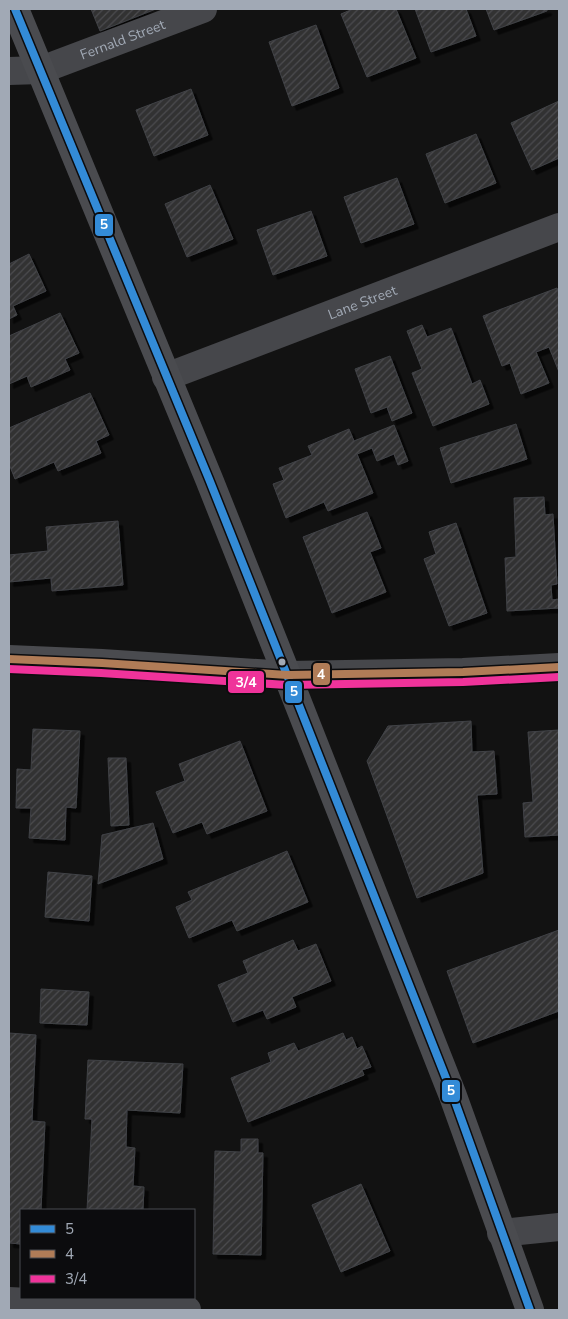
<svg xmlns="http://www.w3.org/2000/svg" width="568" height="1319" viewBox="0 0 568 1319" font-family="'Nunito Sans',sans-serif">
<style>
.building{fill:url(#building-hatch);stroke:#404246;filter:url(#shadow)}
.lines{fill:none;stroke-linecap:round;stroke-linejoin:round}
.minor{stroke:#46474b;stroke-width:28}
.tertiary{stroke:#46474b;stroke-width:28}
.secondary{stroke:#4a4b4f;stroke-width:28}
.bus-1-casing{stroke:#0c0c0e;stroke-width:11}
.bus-2-casing{stroke:#0c0c0e;stroke-width:11}
.bus-3-casing{stroke:#0c0c0e;stroke-width:11}
.bus-1{stroke:#338bd7;stroke-width:8}
.bus-2{stroke:#b07c57;stroke-width:8}
.bus-3{stroke:#ef339a;stroke-width:8}
.bus-dot{fill:#a1a9b5;stroke:#0c0c0e;stroke-width:2}
.labels{text-anchor:middle;stroke-width:5;stroke-linejoin:round;paint-order:stroke}
.street-label{font-size:14px;fill:#a1a9b5;stroke:#0c0c0e}
.line-badge{stroke:#0c0c0e;stroke-width:2}
.badge-label{font-size:14px;text-anchor:middle;font-weight:bold;fill:#fff}
</style>
<defs>
<pattern id="building-hatch" width="6" height="6" patternUnits="userSpaceOnUse" patternTransform="scale(1.25)"><rect width="6" height="6" fill="#313133"/><path d="M-1 1l2-2M0 6l6-6M5 7l2-2" fill="none" stroke="#4c4c4e"/></pattern>
<filter id="shadow"><feDropShadow dx="4.5" dy="4.5" stdDeviation="0" flood-color="#0009"/></filter>
</defs>
<rect width="100%" height="100%" fill="#121212"/>
<g class="building">
<path d="M91 9H156L100 31Z"/>
<path d="M353 9H396L416 58 367 77 341 14Z"/>
<path d="M415 9H466L476 36 431 52Z"/>
<path d="M486 9H547V11L494 30Z"/>
<path d="M316 25 339 88 292 106 269 42Z"/>
<path d="M191 89 208 135 154 156 136 110Z"/>
<path d="M559 101V158L532 170 511 123Z"/>
<path d="M476 134 496 183 445 203 426 154Z"/>
<path d="M397 178 414 224 361 243 344 197Z"/>
<path d="M210 185 233 239 187 257 165 204Z"/>
<path d="M311 211 327 256 273 275 257 230Z"/>
<path d="M29 254 46 291 13 306 17 315 9 319V264Z"/>
<path d="M557 288 559 293V372L549 347 536 352 549 383 521 394 510 363 502 366 483 316Z"/>
<path d="M60 313 79 353 65 359 70 370 31 387 27 376 9 384V336Z"/>
<path d="M422 325 427 337 451 328 472 384 480 380 489 404 433 426 412 373 422 369 407 331Z"/>
<path d="M390 356 412 413 392 421 387 407 371 413 355 369Z"/>
<path d="M90 393 109 435 96 441 101 453 58 471 54 462 15 479 9 464V428Z"/>
<path d="M516 424 527 459 451 483 440 448Z"/>
<path d="M394 425 408 461 398 465 394 454 377 461 372 448 357 454 373 493 328 511 324 502 286 518 273 484 284 480 279 468 312 455 308 446 349 429 354 441Z"/>
<path d="M544 497 545 515 553 514 557 584 551 585 552 600 559 599V608L507 611 505 558 516 557 514 498Z"/>
<path d="M367 512 381 548 370 552 386 592 332 613 303 537Z"/>
<path d="M118 521 123 585 52 591 51 578 9 582V555L48 551 46 527Z"/>
<path d="M456 523 487 613 449 626 424 559 436 554 429 532Z"/>
<path d="M471 721 472 752 494 751 497 794 477 795 483 873 417 898 367 761 388 726Z"/>
<path d="M33 729 80 731 76 808 66 807 65 840 29 838 31 808H16L17 769 31 770Z"/>
<path d="M559 730V835L525 837 523 803 533 802 528 732Z"/>
<path d="M240 741 267 811 207 834 202 822 173 833 156 792 185 781 179 764Z"/>
<path d="M108 758H126L129 825 111 826Z"/>
<path d="M153 823 163 859 98 884 102 835Z"/>
<path d="M287 851 308 902 237 931 232 920 189 938 176 907 192 900 188 892Z"/>
<path d="M48 872 92 876 89 921 45 917Z"/>
<path d="M559 930V1011L473 1043 447 971Z"/>
<path d="M293 940 298 951 316 944 331 981 292 997 296 1007 267 1019 263 1010 233 1022 218 985 248 973 243 961Z"/>
<path d="M41 989 89 992 87 1025 40 1023Z"/>
<path d="M9 1033 36 1035 32 1121 45 1122 41 1210H21V1244L9 1243Z"/>
<path d="M343 1033 346 1040 352 1037 357 1049 362 1046 371 1067 362 1070 364 1075 248 1122 231 1078 271 1062 268 1053 294 1043 298 1051Z"/>
<path d="M88 1060 183 1064 180 1113 127 1110 126 1147 135 1148 133 1186 144 1187 143 1210H87L92 1119H85Z"/>
<path d="M241 1139H258V1153H263L261 1255 213 1254 215 1151 241 1152Z"/>
<path d="M361 1184 390 1251 341 1272 312 1205Z"/>
</g>
<g class="lines">
<g class="minor">
<path id="s1" d="M9 71 41 70 203 9"/>
<path id="s2" d="M166 377 559 227"/>
<path d="M501 1233 559 1227"/>
<path d="M9 1301 187 1310"/>
</g>
<path class="tertiary" d="M287 675 463 672 559 667"/>
<g class="secondary">
<path d="M15 9 209 479 287 675 453 1096 530 1310"/>
<path d="M9 659 102 663 287 675"/>
</g>
<g class="bus-1-casing">
<path id="bus-1" d="M15 9 209 479 287 675 453 1096 530 1310"/>
</g>
<g class="bus-2-casing">
<path id="bus-2" d="M9 659 102 663 287 675 463 672 559 667"/>
</g>
<g class="bus-3-casing">
<path id="bus-3" d="M9 669 101 673 287 685 463 682 559 677"/>
</g>
<use href="#bus-1" class="bus-1"/>
<use href="#bus-2" class="bus-2"/>
<use href="#bus-3" class="bus-3"/>
</g>
<circle class="bus-dot" cx="282" cy="662" r="4.5"/>
<g class="labels">
<g class="street-label">
<text dy="5" stroke="none"><textPath href="#s1" startOffset="119">Fernald Street</textPath></text>
<text dy="5" stroke="none"><textPath href="#s2" startOffset="210">Lane Street</textPath></text>
</g>
</g>
<g class="line-badge">
<rect x="94" y="213" width="20" height="24" rx="5" fill="#338bd7"/>
<rect x="312" y="662" width="19" height="24" rx="5" fill="#b07c57"/>
<rect x="227" y="670" width="38" height="24" rx="5" fill="#ef339a"/>
<rect x="284" y="680" width="19" height="24" rx="5" fill="#338bd7"/>
<rect x="441" y="1079" width="20" height="24" rx="5" fill="#338bd7"/>
</g>
<g class="badge-label">
<text x="104" y="229">5</text>
<text x="321" y="679">4</text>
<text x="246" y="687">3/4</text>
<text x="294" y="696">5</text>
<text x="451" y="1095">5</text>
</g>
<rect width="568" height="1319" fill="none" stroke="#a1a9b5" stroke-width="20"/>
<rect x="20" y="1209" width="175" height="90" fill="#0c0c0e" stroke="#484b51"/>
<rect x="30" y="1225" width="25" height="8" fill="#338bd7" stroke="#484b51"/>
<text x="65" y="1234" font-size="15" fill="#a1a9b5">5</text>
<rect x="30" y="1250" width="25" height="8" fill="#b07c57" stroke="#484b51"/>
<text x="65" y="1259" font-size="15" fill="#a1a9b5">4</text>
<rect x="30" y="1275" width="25" height="8" fill="#ef339a" stroke="#484b51"/>
<text x="65" y="1284" font-size="15" fill="#a1a9b5">3/4</text>
</svg>
